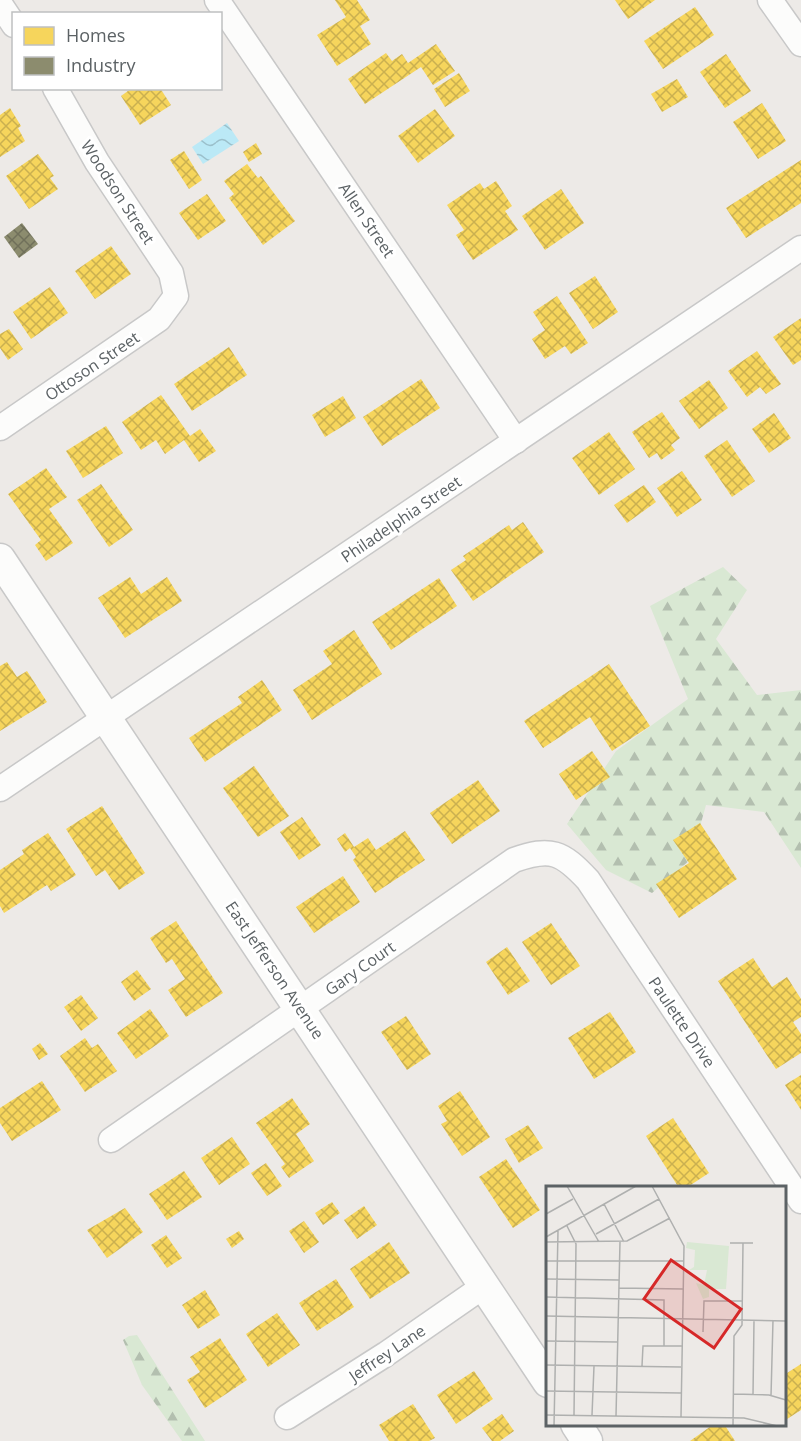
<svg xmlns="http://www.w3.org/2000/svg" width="801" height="1441" viewBox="0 0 801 1441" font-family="'Open Sans',sans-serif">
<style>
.forest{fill:url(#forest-firs)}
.water{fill:url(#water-waves)}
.homes{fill:url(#homes-cross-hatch)}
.industry{fill:url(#industry-cross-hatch)}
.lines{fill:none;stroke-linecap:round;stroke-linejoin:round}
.minor-casing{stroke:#c8c8c8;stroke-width:27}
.tertiary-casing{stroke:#c8c8c8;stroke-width:33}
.minor{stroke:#fcfcfb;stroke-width:24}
.tertiary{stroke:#fcfcfb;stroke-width:30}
.labels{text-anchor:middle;stroke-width:6;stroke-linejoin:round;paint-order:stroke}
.street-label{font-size:16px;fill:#5c6265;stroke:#fff}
.inset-road{fill:none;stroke:#afb0af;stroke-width:1.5}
.view{fill:#d62828;fill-opacity:0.15;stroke:#d62828;stroke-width:3}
.inset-edge{fill:none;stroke:#5c6265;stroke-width:3}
</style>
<defs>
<pattern id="forest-firs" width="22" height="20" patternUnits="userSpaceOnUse" patternTransform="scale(1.5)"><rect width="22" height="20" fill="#d9e8d3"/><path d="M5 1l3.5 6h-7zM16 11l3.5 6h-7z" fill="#b3bfaf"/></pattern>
<pattern id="water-waves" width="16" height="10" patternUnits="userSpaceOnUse" patternTransform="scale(1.5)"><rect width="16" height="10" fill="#bbe9f6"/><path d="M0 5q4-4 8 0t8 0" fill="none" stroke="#9bc0cb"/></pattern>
<pattern id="homes-cross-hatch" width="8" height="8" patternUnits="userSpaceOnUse" patternTransform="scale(1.5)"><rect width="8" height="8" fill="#f6d55c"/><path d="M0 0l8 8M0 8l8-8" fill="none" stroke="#cab050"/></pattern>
<pattern id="industry-cross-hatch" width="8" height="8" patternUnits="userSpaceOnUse" patternTransform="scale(1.5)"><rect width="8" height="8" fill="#8c8c6e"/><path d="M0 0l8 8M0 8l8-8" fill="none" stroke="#70705a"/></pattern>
</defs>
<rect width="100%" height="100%" fill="#edeae7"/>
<g class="forest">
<path d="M723 567 747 590 716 639 757 695 801 690V868L764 812 706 805 691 859 652 893 606 870 567 824 616 751 688 699 650 606Z"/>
<path d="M137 1335 205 1441H182L142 1385 123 1340 129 1336Z"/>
</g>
<path class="water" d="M227 123 239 141 203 164 192 147Z"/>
<g class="homes">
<path d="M335 0H357L370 20 360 26 371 44 337 66 317 35 346 17Z"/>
<path d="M615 0H655L628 19Z"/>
<path d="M695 7 714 35 663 69 644 41Z"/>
<path d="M436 44 455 71 433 85 421 67 365 104 348 79 386 53 392 61 402 54 408 63Z"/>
<path d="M726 54 751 91 725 108 700 72Z"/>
<path d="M459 73 470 91 445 107 434 89Z"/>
<path d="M677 79 688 97 662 112 651 94Z"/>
<path d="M132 88H160L171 105 140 125 121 96Z"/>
<path d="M762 103 786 141 758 159 733 122Z"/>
<path d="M10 108 21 126 18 128 25 141 0 157V115Z"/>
<path d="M435 109 455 136 418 163 398 136Z"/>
<path d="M256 143 262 154 249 162 243 152Z"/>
<path d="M184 151 202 180 189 189 170 160Z"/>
<path d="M38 154 54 176 50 178 58 189 29 209 6 176Z"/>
<path d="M801 160V203L746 238 726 208Z"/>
<path d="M247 164 258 178 261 176 295 221 263 245 229 198 234 194 224 181Z"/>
<path d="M496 181 512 206 505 211 518 230 473 260 456 235 464 230 447 205 480 183 484 189Z"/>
<path d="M561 189 584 223 545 250 522 216Z"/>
<path d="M207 194 226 221 198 240 179 213Z"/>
<path d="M111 246 131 274 95 299 75 271Z"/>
<path d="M595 276 618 312 593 329 569 293Z"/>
<path d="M50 287 68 313 31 339 13 312Z"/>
<path d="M557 296 588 343 571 354 565 346 545 359 532 339 545 330 533 312Z"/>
<path d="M801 318V360L793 365 773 337Z"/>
<path d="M9 329 23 349 8 360 0 348V334Z"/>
<path d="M229 347 247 375 192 411 174 384Z"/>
<path d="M757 351 781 384 766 394 760 387 747 397 728 371Z"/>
<path d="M421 379 440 408 382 446 363 417Z"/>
<path d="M709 380 728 408 699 429 679 401Z"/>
<path d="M161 395 190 436 200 429 216 451 199 462 184 440 165 454 156 440 141 450 122 422Z"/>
<path d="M343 396 356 418 325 437 312 415Z"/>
<path d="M662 412 680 438 671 445 675 450 661 460 657 453 649 458 632 432Z"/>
<path d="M774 413 791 438 769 453 752 429Z"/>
<path d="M106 426 123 453 83 478 66 451Z"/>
<path d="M609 432 635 469 599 495 572 458Z"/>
<path d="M727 440 755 481 732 497 704 456Z"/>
<path d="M46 468 67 497 49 509 73 543 46 561 35 545 41 540 8 494Z"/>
<path d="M682 471 702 500 677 517 657 488Z"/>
<path d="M101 484 133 530 109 547 77 500Z"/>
<path d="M644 485 656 502 627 523 614 505Z"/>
<path d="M523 522 544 552 473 601 451 570 466 560 463 556 509 525 512 530Z"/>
<path d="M130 577 141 594 167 577 182 601 125 638 98 598Z"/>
<path d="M439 578 457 606 391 650 372 622Z"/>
<path d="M354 630 382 674 312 720 293 690 332 664 323 651Z"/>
<path d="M7 662 17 677 27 671 47 702 0 731V666Z"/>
<path d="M609 664 650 726 612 751 590 717 543 748 524 721Z"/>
<path d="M262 680 282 710 205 762 189 738 242 703 238 697Z"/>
<path d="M592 751 610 777 576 800 559 774Z"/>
<path d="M254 766 289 816 258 837 223 788Z"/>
<path d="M478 780 500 811 452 844 430 813Z"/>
<path d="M102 806 145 873 119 890 105 870 96 876 66 829Z"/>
<path d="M302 817 321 845 299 860 280 832Z"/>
<path d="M700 823 737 879 679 918 656 884 689 863 673 840Z"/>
<path d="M405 831 425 860 375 893 353 860 356 857 350 848 345 852 337 839 345 833 354 847 368 838 376 850Z"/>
<path d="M48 833 76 875 51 891 47 885 4 913 0 906V870L24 854 22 850Z"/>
<path d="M343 876 360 902 314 933 296 907Z"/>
<path d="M176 921 223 993 186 1017 168 990 185 979 172 959 166 963 150 938Z"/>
<path d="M551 923 580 966 551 985 522 942Z"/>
<path d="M507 947 530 981 508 995 486 962Z"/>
<path d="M753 958 772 987 787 977 801 999V1017L793 1022 801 1034V1053L776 1069 718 981Z"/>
<path d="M137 970 151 989 134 1001 121 982Z"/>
<path d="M81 995 98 1018 81 1031 64 1007Z"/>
<path d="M150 1009 169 1036 136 1059 117 1033Z"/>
<path d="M610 1012 636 1052 594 1079 568 1038Z"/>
<path d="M406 1016 431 1054 407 1070 381 1032Z"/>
<path d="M85 1038 92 1048 98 1044 117 1071 85 1092 60 1056Z"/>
<path d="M40 1043 48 1054 39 1060 32 1049Z"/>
<path d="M801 1075V1110L785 1085Z"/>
<path d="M42 1081 61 1110 12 1141 0 1123V1108Z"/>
<path d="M460 1091 490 1137 462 1156 441 1124 447 1121 438 1106Z"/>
<path d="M292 1098 310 1124 296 1134 314 1161 289 1178 281 1167 285 1164 256 1123Z"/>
<path d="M673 1118 709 1173 686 1188H679L646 1136Z"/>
<path d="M528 1125 543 1148 519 1163 505 1139Z"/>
<path d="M232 1137 250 1164 219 1185 201 1158Z"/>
<path d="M506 1159 540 1210 513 1228 479 1177Z"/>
<path d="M266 1163 282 1186 267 1196 251 1173Z"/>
<path d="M184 1171 202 1197 167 1220 149 1194Z"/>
<path d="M332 1202 340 1213 323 1225 315 1213Z"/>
<path d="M364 1206 377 1225 357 1239 344 1220Z"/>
<path d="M125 1208 143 1232 107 1258 87 1230Z"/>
<path d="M304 1221 319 1242 304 1253 289 1231Z"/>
<path d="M239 1231 244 1239 232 1248 226 1239Z"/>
<path d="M166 1235 182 1258 167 1268 151 1245Z"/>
<path d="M389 1242 410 1273 370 1299 350 1269Z"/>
<path d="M336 1279 354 1307 317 1331 299 1303Z"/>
<path d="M205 1290 220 1315 198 1329 182 1305Z"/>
<path d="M277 1313 300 1345 268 1367 246 1334Z"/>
<path d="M220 1338 247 1380 205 1408 187 1380 200 1372 190 1357Z"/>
<path d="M801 1364V1410L784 1421V1375Z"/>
<path d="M474 1371 493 1399 456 1424 437 1395Z"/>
<path d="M413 1404 435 1438 429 1441H389L379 1425Z"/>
<path d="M502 1414 514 1431 500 1441H492L482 1428Z"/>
<path d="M714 1424H724L735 1441H690Z"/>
</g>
<path class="industry" d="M22 223 38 244 19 258 4 237Z"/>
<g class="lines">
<g class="minor-casing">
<g id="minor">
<path d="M217 0 516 441"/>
<path d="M770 0 801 44"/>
<path d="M0 4 14 25"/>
<path d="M0 428 159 319 176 296 171 273 97 162 55 88"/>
<path d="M0 789 801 248"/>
<path d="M111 1140 514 860C551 847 562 852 588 880L801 1201"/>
<path d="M287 1417 386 1354 484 1286"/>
</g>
</g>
<g class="tertiary-casing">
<g id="tertiary">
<path d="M0 559 548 1382"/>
<path d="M576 1424 587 1441"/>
</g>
</g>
<use href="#minor" class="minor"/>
<use href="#tertiary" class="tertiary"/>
</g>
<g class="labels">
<g class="street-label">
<text transform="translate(118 192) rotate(57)" y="6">Woodson Street</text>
<text transform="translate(367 220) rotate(56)" y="6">Allen Street</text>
<text transform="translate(92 366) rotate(-34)" y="6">Ottoson Street</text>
<text transform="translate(401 519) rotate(-34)" y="6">Philadelphia Street</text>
<text transform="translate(360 968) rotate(-35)" y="6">Gary Court</text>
<text transform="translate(275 970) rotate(56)" y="6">East Jefferson Avenue</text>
<text transform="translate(682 1022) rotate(56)" y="6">Paulette Drive</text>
<text transform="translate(387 1353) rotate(-34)" y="6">Jeffrey Lane</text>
</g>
</g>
<g transform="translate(546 1186)">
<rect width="240" height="240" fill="#edeae7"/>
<path d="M141 56 183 60 180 103H163V111L157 113 150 97 158 99 161 84H143L148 81 149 64 140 62Z" fill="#d9e8d3"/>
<path class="inset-road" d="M21 0 53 56M106 0 138 60 135 231M58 18 78 56M0 28 27 13M21 40 30 58 28 229M50 48 113 13M0 51 90 0M0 56 81 55 124 32M184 57H207M0 75H137M0 93 73 94M73 102 137 103M0 111 118 114V160M0 130 240 135M157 146 158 115H196M0 155 72 156M0 179 135 181M96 180 97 160H136M0 205 135 207M187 208 223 209 240 214M207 209 208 134M225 210 227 134M0 229 198 232 231 240M46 229 48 180M70 230 74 56M8 240 12 45M187 240 188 150 196 139 197 57"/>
<path class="view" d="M125 74 195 123 168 162 98 113Z"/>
<rect width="240" height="240" class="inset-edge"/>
</g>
<rect x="12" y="12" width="210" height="78" fill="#ffffff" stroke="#bec0c1" stroke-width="1.5"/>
<rect x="24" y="27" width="30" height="18" fill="#f6d55c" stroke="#bec0c1" stroke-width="1.5"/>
<text x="66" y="42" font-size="18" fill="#5c6265">Homes</text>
<rect x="24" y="57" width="30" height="18" fill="#8c8c6e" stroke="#bec0c1" stroke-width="1.5"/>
<text x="66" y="72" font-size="18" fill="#5c6265">Industry</text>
</svg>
